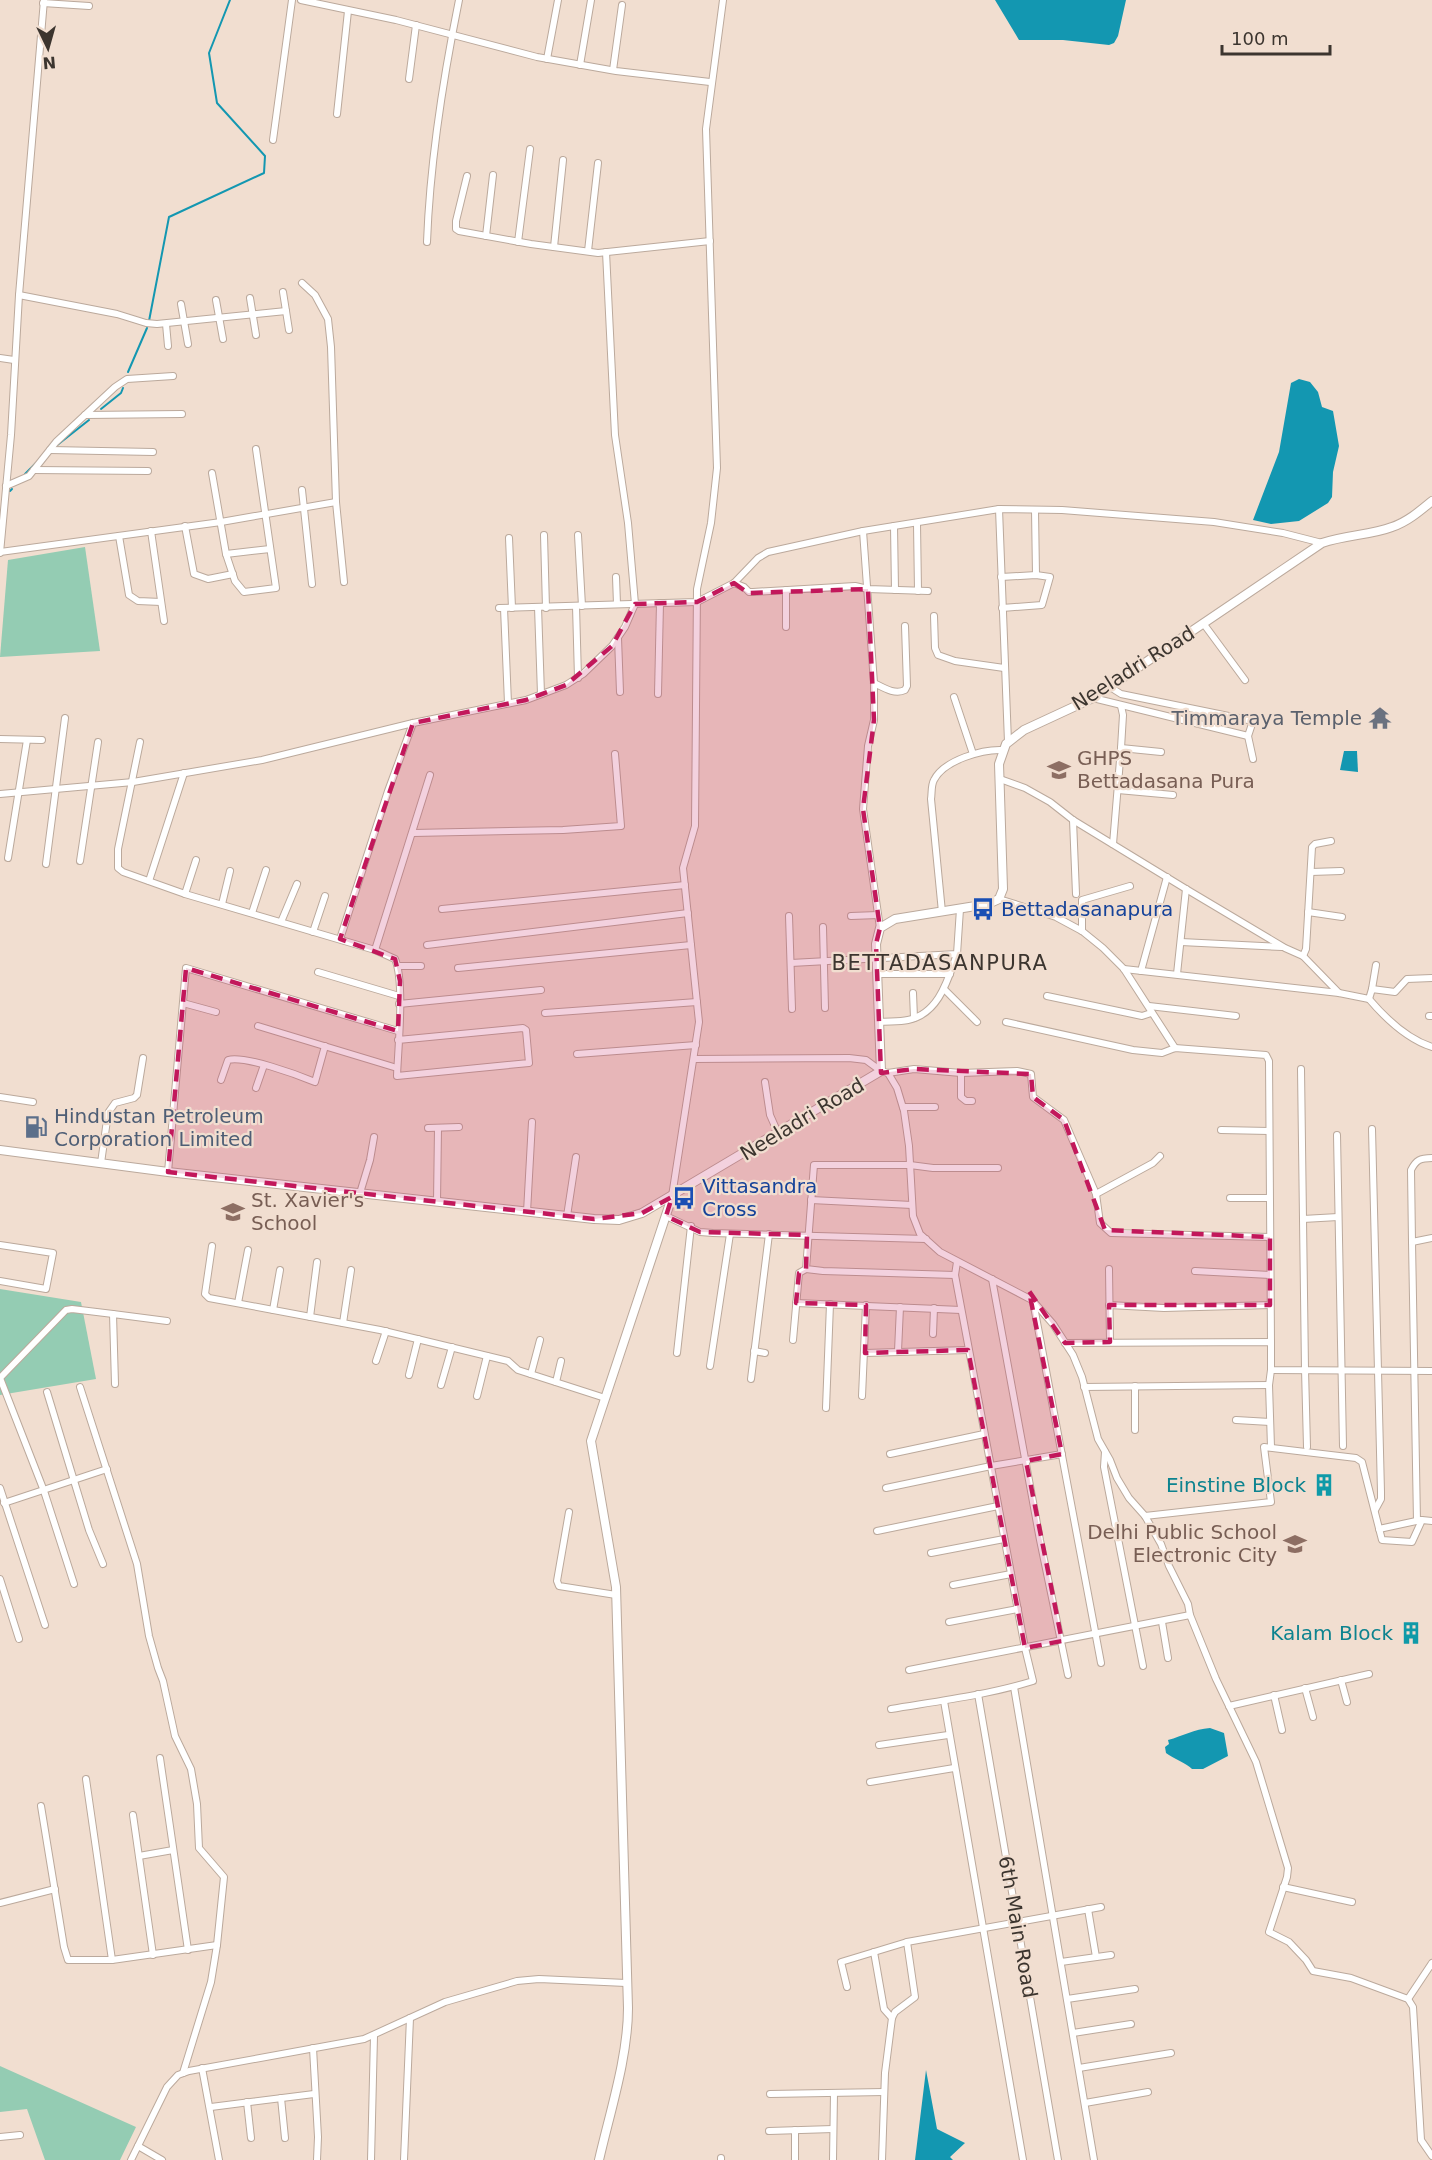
<svg xmlns="http://www.w3.org/2000/svg" width="1432" height="2160" viewBox="0 0 1432 2160" font-family="'DejaVu Sans',sans-serif">
<style>
.green{fill:#94ccb3}
.water{fill:#1397b1}
.lines{fill:none;stroke-linecap:round;stroke-linejoin:round}
.stream{stroke:#1397b1;stroke-width:2}
.street-casing{stroke:#bba99c;stroke-width:8}
.secondary-casing{stroke:#bba99c;stroke-width:10}
.street{stroke:#fff;stroke-width:6}
.secondary{stroke:#fff;stroke-width:8}
.marked{fill:#c2185b;fill-opacity:0.2;stroke:#c2185b;stroke-width:4.5;stroke-dasharray:12 8;stroke-linejoin:round}
.labels{text-anchor:middle;stroke-width:4.5;stroke-linejoin:round;paint-order:stroke}
.street-label{font-size:20px;fill:#3c352f;stroke:#f1ded0}
.worship-label{font-size:20px;fill:#5b616d;stroke:#f1ded0;text-anchor:end}
.education-label{font-size:20px;fill:#785e54;stroke:#f1ded0;text-anchor:start}
.transit-label{font-size:20px;fill:#164399;stroke:#f1ded0;text-anchor:start}
.service-label{font-size:20px;fill:#4e5e75;stroke:#f1ded0;text-anchor:start}
.culture-label{font-size:20px;fill:#0d838f;stroke:#f1ded0;text-anchor:end}
.neighbourhood-label{font-size:21px;letter-spacing:1.5px;fill:#3c352f;stroke:#f1ded0}
</style>
<rect width="100%" height="100%" fill="#f1ded0"/>
<g class="green">
<path d="M85 547 100 651 0 657 8 560Z"/>
<path d="M0 1289 81 1302 96 1379 0 1395Z"/>
<path d="M0 2066 136 2127 120 2160H45L27 2109 0 2112Z"/>
</g>
<g class="water">
<path d="M995 0H1126L1118 36 1114 43 1109 45 1063 40H1019Z"/>
<path d="M1299 379 1310 382 1318 392 1322 407 1333 411 1339 446 1333 472 1332 497 1328 503 1299 521 1271 524 1253 520 1279 452 1291 383Z"/>
<path d="M1344 751H1357L1358 772 1340 770Z"/>
<path d="M1210 1728 1224 1733 1228 1756 1203 1769H1192C1187 1764 1173 1758 1166 1753L1165 1747 1169 1744 1168 1740C1183 1736 1194 1729 1210 1728Z"/>
<path d="M926 2070 937 2129 965 2143 950 2157 953 2160H915Z"/>
</g>
<g class="lines">
<g class="stream">
<path d="M149 321 169 217 264 173 265 156 217 103 209 53 230 0"/>
<path d="M128 372 147 328"/>
<path d="M101 409 121 393 123 388"/>
<path d="M56 446 89 420"/>
<path d="M25 474 36 463"/>
<path d="M10 491 12 489"/>
</g>
<g class="street-casing">
<g id="street">
<path d="M301 0 396 20 537 57 616 71 710 82"/>
<path d="M43 3 89 6"/>
<path d="M547 59 558 0"/>
<path d="M580 65 591 0"/>
<path d="M613 70 622 5"/>
<path d="M409 79 416 25"/>
<path d="M337 114 348 11"/>
<path d="M273 140 292 0"/>
<path d="M467 176 456 221V229L459 231 531 244 598 253 710 241"/>
<path d="M486 236 493 175"/>
<path d="M427 242C430 161 443 79 459 0"/>
<path d="M518 242 530 149"/>
<path d="M554 247 563 160"/>
<path d="M588 251 598 163"/>
<path d="M302 283 315 295 328 319 331 347 336 502 344 582"/>
<path d="M283 292 289 330"/>
<path d="M19 295 117 314 146 323 157 324 286 311"/>
<path d="M250 298 256 335"/>
<path d="M216 300 223 339"/>
<path d="M181 304 188 344"/>
<path d="M166 324 168 346"/>
<path d="M0 358 14 360"/>
<path d="M85 415 182 414"/>
<path d="M50 450 153 452"/>
<path d="M34 470 148 471"/>
<path d="M212 473 226 554 235 581 244 592 276 588 256 449"/>
<path d="M6 486 29 476 56 442 115 387 127 379 173 376"/>
<path d="M302 490 312 584"/>
<path d="M999 509 1008 742"/>
<path d="M1035 510 1036 575"/>
<path d="M917 524 918 591"/>
<path d="M185 526 194 574 208 579 233 574"/>
<path d="M894 526 895 590"/>
<path d="M151 531 164 621"/>
<path d="M863 531 874 683V720L868 746 863 809 880 928"/>
<path d="M544 535 546 608"/>
<path d="M578 535 582 606"/>
<path d="M119 536 129 595 138 601 161 602"/>
<path d="M509 538 512 608"/>
<path d="M0 552 221 522 336 502"/>
<path d="M0 553 11 435 19 295 44 0"/>
<path d="M226 554 270 549"/>
<path d="M616 577 617 604"/>
<path d="M1001 577 1036 575 1050 577 1042 605 1002 608"/>
<path d="M734 583 744 587 749 592H753L855 586 868 589 928 591"/>
<path d="M576 606 578 678"/>
<path d="M538 607 541 694"/>
<path d="M499 608 697 602 734 583 758 558 768 552 863 531 999 509 1062 510 1214 522 1283 533 1322 543"/>
<path d="M504 608 508 703"/>
<path d="M934 616 935 648 938 655 955 661 1004 668"/>
<path d="M1203 623 1245 680"/>
<path d="M786 627V590"/>
<path d="M618 638 620 692"/>
<path d="M874 683C884 688 895 695 905 690L907 686 905 626"/>
<path d="M1110 687 1121 694 1253 721 1248 736 1253 759"/>
<path d="M658 694 660 603"/>
<path d="M954 697 973 754"/>
<path d="M1093 698 1248 736"/>
<path d="M0 739 42 740"/>
<path d="M140 742 118 849V868L123 872 185 894 375 950 395 959C405 982 398 1048 397 1076L529 1063 526 1030 523 1028 398 1040"/>
<path d="M1121 748 1161 752"/>
<path d="M1000 779 1025 788 1050 802 1073 820 1186 889 1285 948 1303 956 1339 993"/>
<path d="M1118 790 1173 795"/>
<path d="M0 794 133 782 262 760 413 723 526 700 566 685 583 674 612 646 625 627 635 604 628 523 615 435 606 252"/>
<path d="M1073 820 1076 894"/>
<path d="M413 833 563 830 621 826 615 754"/>
<path d="M1113 844 1121 748 1123 715 1121 706"/>
<path d="M8 858 27 740"/>
<path d="M80 861 98 742"/>
<path d="M46 864 65 718"/>
<path d="M1311 872 1341 871"/>
<path d="M149 881 184 773"/>
<path d="M185 894 196 860"/>
<path d="M999 899 1056 917 1082 931 1103 948 1124 969 1175 1048"/>
<path d="M222 904 230 871"/>
<path d="M442 909 685 885"/>
<path d="M942 912 931 799C932 793 931 785 934 780 944 760 983 749 1003 750"/>
<path d="M1308 912 1342 917"/>
<path d="M252 913 266 870"/>
<path d="M789 916 792 1009"/>
<path d="M851 916 878 915"/>
<path d="M281 922 297 884"/>
<path d="M823 927 825 1008"/>
<path d="M1082 931V900L1130 886"/>
<path d="M313 932 325 896"/>
<path d="M340 939 388 791 413 723"/>
<path d="M1181 942 1282 947"/>
<path d="M427 945 688 913"/>
<path d="M375 950 430 775"/>
<path d="M1303 956 1306 949 1312 847 1315 844 1331 841"/>
<path d="M791 963 957 954 960 909"/>
<path d="M398 966H421"/>
<path d="M458 968 691 945"/>
<path d="M1124 969 1339 993 1369 999 1372 989 1395 992 1407 979 1432 978"/>
<path d="M1141 971 1167 877"/>
<path d="M318 972 399 996"/>
<path d="M877 974H950"/>
<path d="M1177 974 1186 889"/>
<path d="M1372 989 1376 965"/>
<path d="M945 990 977 1022"/>
<path d="M913 993 914 1018"/>
<path d="M1047 996 1142 1016 1151 1013"/>
<path d="M1369 999C1386 1019 1407 1039 1432 1047"/>
<path d="M183 1003 216 1012"/>
<path d="M399 1004 541 990"/>
<path d="M1149 1006 1236 1016"/>
<path d="M545 1013 697 1002"/>
<path d="M1429 1016H1432"/>
<path d="M879 1022C889 1021 899 1022 908 1020 939 1014 948 979 957 954"/>
<path d="M1006 1022 1133 1050 1162 1053 1175 1048 1266 1055 1269 1061 1271 1342"/>
<path d="M258 1026 397 1068"/>
<path d="M577 1054 696 1045"/>
<path d="M694 1059 849 1058 866 1060 881 1071 888 1073 914 1069 961 1073 1017 1071 1031 1074 1033 1097 1064 1120 1096 1194 1100 1223 1111 1233 1270 1237"/>
<path d="M1301 1069 1305 1369 1307 1447"/>
<path d="M888 1073 897 1088 904 1111 909 1146 913 1216 920 1234 940 1252 1032 1300 1053 1324 1073 1355 1082 1377 1098 1439 1110 1460 1117 1478 1129 1498 1145 1516 1161 1544 1169 1566 1188 1604 1190 1615 1216 1679 1256 1762 1288 1868 1287 1877 1269 1932 1289 1942 1306 1960 1313 1971 1351 1978 1408 1999 1413 2007 1421 2140 1432 2156"/>
<path d="M961 1073V1097L966 1101H972"/>
<path d="M221 1080 228 1060C244 1055 298 1075 315 1082L325 1046"/>
<path d="M765 1082 770 1115 778 1133"/>
<path d="M256 1088 264 1065"/>
<path d="M0 1097 33 1102"/>
<path d="M903 1107H935"/>
<path d="M428 1128 459 1127"/>
<path d="M1372 1129 1381 1492V1499L1375 1510"/>
<path d="M1221 1130 1269 1131"/>
<path d="M1337 1135 1343 1446"/>
<path d="M101 1163 108 1113 115 1103 134 1098 137 1095 143 1058"/>
<path d="M168 1172 186 968 398 1031"/>
<path d="M360 1193 370 1160 374 1137"/>
<path d="M1096 1194 1153 1163 1160 1156"/>
<path d="M672 1196 699 1022 683 868 695 826 697 589 711 523 717 468 706 129 723 0"/>
<path d="M1230 1198H1269"/>
<path d="M811 1200 912 1205"/>
<path d="M437 1202 438 1128"/>
<path d="M527 1212 532 1122"/>
<path d="M567 1216 576 1157"/>
<path d="M666 1216 700 1232 713 1233 926 1239"/>
<path d="M1303 1219 1338 1217"/>
<path d="M1412 1242 1411 1170C1416 1160 1420 1158 1432 1158"/>
<path d="M0 1245 53 1253 46 1289 0 1281"/>
<path d="M212 1246 205 1294 209 1298 380 1330 508 1361 518 1370 605 1398"/>
<path d="M1109 1269 1110 1342"/>
<path d="M1195 1271 1270 1275"/>
<path d="M955 1275 823 1271 806 1269 814 1165H910L933 1168H998"/>
<path d="M992 1279 1040 1540 1068 1675"/>
<path d="M1033 1301 1101 1663"/>
<path d="M238 1303 248 1250"/>
<path d="M796 1303 961 1310"/>
<path d="M1109 1305 1164 1308 1270 1305"/>
<path d="M273 1310 280 1270"/>
<path d="M310 1317 317 1262"/>
<path d="M343 1323 351 1270"/>
<path d="M933 1334 934 1308"/>
<path d="M793 1340 799 1273 806 1269"/>
<path d="M1065 1343 1271 1342V1370L1432 1371"/>
<path d="M754 1351 765 1353"/>
<path d="M898 1351 900 1307"/>
<path d="M677 1353 691 1226"/>
<path d="M865 1353 968 1350"/>
<path d="M376 1361 386 1331"/>
<path d="M710 1366 730 1234"/>
<path d="M1271 1370 1269 1385 1271 1447"/>
<path d="M531 1374 540 1340"/>
<path d="M409 1375 418 1339"/>
<path d="M0 1378 44 1491 74 1584"/>
<path d="M0 1378 66 1310 72 1309 113 1314"/>
<path d="M751 1379 769 1234"/>
<path d="M556 1382 561 1361"/>
<path d="M115 1384 113 1314 167 1321"/>
<path d="M441 1385 452 1347"/>
<path d="M1135 1386V1430"/>
<path d="M80 1387 137 1564 149 1636 158 1668 163 1681 175 1736 191 1769 197 1804 199 1848 224 1877 217 1945 211 1982 183 2073"/>
<path d="M1084 1387 1269 1385"/>
<path d="M47 1392 89 1530 103 1564"/>
<path d="M477 1396 487 1356"/>
<path d="M862 1396 866 1305"/>
<path d="M826 1408 830 1304"/>
<path d="M1236 1420 1270 1422"/>
<path d="M1105 1452 1104 1467 1143 1666"/>
<path d="M890 1454 984 1434"/>
<path d="M0 1488 45 1625"/>
<path d="M886 1488 991 1466 1062 1454"/>
<path d="M4 1503 107 1469"/>
<path d="M569 1512 557 1581 559 1586 616 1595"/>
<path d="M1145 1516 1271 1502 1264 1447 1356 1458 1362 1462 1382 1540 1412 1542 1422 1520 1432 1521"/>
<path d="M1417 1521 1412 1242 1432 1238"/>
<path d="M1379 1529 1421 1520"/>
<path d="M877 1531 998 1506"/>
<path d="M931 1553 1004 1539"/>
<path d="M0 1579 19 1639"/>
<path d="M953 1585 1011 1574"/>
<path d="M949 1622 1018 1609"/>
<path d="M1162 1622 1168 1658"/>
<path d="M909 1670 1190 1615"/>
<path d="M1341 1680 1347 1702"/>
<path d="M1014 1687 1094 2160"/>
<path d="M1305 1688 1313 1717"/>
<path d="M978 1694 1058 2160"/>
<path d="M1274 1695 1282 1730"/>
<path d="M944 1701 1023 2160"/>
<path d="M1229 1706 1369 1674"/>
<path d="M891 1709C939 1701 987 1695 1033 1681L1025 1648 955 1275 957 1262"/>
<path d="M879 1745 948 1735"/>
<path d="M160 1758 188 1950"/>
<path d="M86 1779 112 1960"/>
<path d="M870 1782 954 1768"/>
<path d="M41 1806 64 1947 68 1960H112L217 1945"/>
<path d="M133 1815 153 1955"/>
<path d="M139 1856 173 1850"/>
<path d="M1283 1887 1352 1902"/>
<path d="M0 1903 55 1889"/>
<path d="M1088 1909 1096 1957"/>
<path d="M874 1952 884 2009 892 2018"/>
<path d="M1061 1962 1111 1955"/>
<path d="M847 1987 841 1962 907 1942 1101 1907"/>
<path d="M1067 1999 1135 1989"/>
<path d="M1408 1999 1432 1963"/>
<path d="M1073 2033 1131 2024"/>
<path d="M313 2048 318 2137 317 2160"/>
<path d="M202 2068 219 2160"/>
<path d="M1079 2068 1171 2053"/>
<path d="M770 2094 884 2092"/>
<path d="M281 2098 285 2138"/>
<path d="M247 2102 251 2138"/>
<path d="M1085 2103 1148 2092"/>
<path d="M211 2107 314 2094"/>
<path d="M795 2130V2160"/>
<path d="M769 2131 833 2129"/>
<path d="M0 2137 20 2135"/>
<path d="M138 2146 162 2160"/>
<path d="M721 2158V2160"/>
<path d="M131 2160 167 2087 178 2075 189 2071 364 2039 445 2002 517 1981 539 1979 626 1983"/>
<path d="M371 2160 374 2036"/>
<path d="M404 2160 410 2018"/>
<path d="M833 2160 834 2093"/>
<path d="M882 2160 885 2073 892 2018 895 2012 915 1997 907 1942"/>
</g>
</g>
<g class="secondary-casing">
<g id="secondary">
<path d="M0 1150 168 1172 594 1219 619 1220 642 1213 881 1071 876 944 880 928 895 919 988 904 999 899 1003 889 999 764 1006 744 1024 730 1093 698 1322 543C1345 535 1371 535 1392 527 1407 522 1420 511 1432 501"/>
<path d="M599 2160C610 2112 628 2057 628 2008L616 1587 591 1441 672 1197"/>
</g>
</g>
<use href="#street" class="street"/>
<use href="#secondary" class="secondary"/>
</g>
<path class="marked" d="M734 583 748 593 868 589 874 720 863 809 880 928 876 944 881 1073 914 1069 1031 1074 1033 1097 1064 1120 1105 1230 1270 1237V1305H1109L1110 1342 1065 1343 1029 1291 1062 1454 1026 1461 1062 1641 1025 1648 968 1350 865 1353 866 1305 796 1303 799 1273 806 1269 807 1235 700 1232 666 1216 672 1197 642 1213 594 1219 168 1172 186 968 398 1031 400 981 395 959 340 939 413 723 526 700 566 685 612 646 635 604 697 602Z"/>
<defs>
<g id="temple-bare" transform="scale(1.8)"><path d="M0-6L5-2H3V0L6.5 2.5H4V6H1.5V3h-3V6H-4V2.5H-6.5L-3 0V-2H-5Z" fill="#6b7280" stroke="#f1ded0" stroke-width="2.5" paint-order="stroke"/></g>
<g id="school-bare" transform="scale(1.8)"><path d="M0-5L7-2L0 1L-7-2ZM-4 1L0 2.5L4 1V4Q0 6-4 4Z" fill="#8d6e63" stroke="#f1ded0" stroke-width="2.5" paint-order="stroke"/></g>
<g id="bus-bare" transform="scale(1.8)"><path d="M-5-6H5V4H4V6H2V4H-2V6H-4V4H-5ZM-3.5-4V0h7V-4ZM-3.5 1.2v1.5H-2V1.2ZM2 1.2v1.5H3.5V1.2Z" fill="#1a4fb4" stroke="#f1ded0" stroke-width="2.5" paint-order="stroke"/></g>
<g id="fuel-bare" transform="scale(1.8)"><path d="M-5.5-6h7V0h2V4h1.3V-2.5L3-4.5l.8-.8L6-3V5H2.5V1h-1V6h-7ZM-4.2-4.7v3.2H.2V-4.7Z" fill="#5c6f8a" stroke="#f1ded0" stroke-width="2.5" paint-order="stroke"/></g>
<g id="building-bare" transform="scale(1.8)"><path d="M-4-6H4V6H1V3H-1V6H-4ZM-2.5-4.3h1.7v1.8h-1.7ZM.8-4.3h1.7v1.8H.8ZM-2.5-1h1.7V.8h-1.7ZM.8-1h1.7V.8H.8Z" fill="#0f9aa8" stroke="#f1ded0" stroke-width="2.5" paint-order="stroke"/></g>
</defs>
<g fill-rule="evenodd">
<use href="#temple-bare" x="1380" y="718"/>
<use href="#school-bare" x="1059" y="770"/>
<use href="#bus-bare" x="983" y="909"/>
<use href="#fuel-bare" x="36" y="1127"/>
<use href="#bus-bare" x="684" y="1198"/>
<use href="#school-bare" x="233" y="1212"/>
<use href="#building-bare" x="1324" y="1485"/>
<use href="#school-bare" x="1295" y="1544"/>
<use href="#building-bare" x="1411" y="1633"/>
</g>
<g class="labels">
<g class="street-label">
<text transform="translate(1133 668) rotate(-32)" y="7">Neeladri Road</text>
<text transform="translate(802 1119) rotate(-31)" y="7">Neeladri Road</text>
<text transform="translate(1018 1927) rotate(80)" y="7">6th Main Road</text>
</g>
<g class="worship-label">
<text x="1362" y="725">Timmaraya Temple</text>
</g>
<g class="education-label">
<text x="1077" y="765">GHPS<tspan x="1077" dy="23">Bettadasana Pura</tspan></text>
<text x="251" y="1207">St. Xavier's<tspan x="251" dy="23">School</tspan></text>
<text x="1277" y="1539" text-anchor="end">Delhi Public School<tspan x="1277" dy="23">Electronic City</tspan></text>
</g>
<g class="transit-label">
<text x="1001" y="916">Bettadasanapura</text>
<text x="702" y="1193">Vittasandra<tspan x="702" dy="23">Cross</tspan></text>
</g>
<g class="service-label">
<text x="54" y="1123">Hindustan Petroleum<tspan x="54" dy="23">Corporation Limited</tspan></text>
</g>
<g class="culture-label">
<text x="1306" y="1492">Einstine Block</text>
<text x="1393" y="1640">Kalam Block</text>
</g>
<g class="neighbourhood-label">
<text x="940" y="970">BETTADASANPURA</text>
</g>
</g>
<g transform="translate(48 48) rotate(175)" stroke="#f1ded0" stroke-width="4.5" paint-order="stroke">
<path d="M0-4.5L10 22L0 15L-10 22Z" fill="#3c352f"/>
<text y="-9" font-size="16" font-weight="bold" text-anchor="middle" fill="#3c352f">N</text>
</g>
<path d="M1222 45v9h108v-9" fill="none" stroke="#3c352f" stroke-width="3"/>
<text x="1231" y="45" font-size="18" fill="#3c352f" stroke="#f1ded0" stroke-width="4.5" paint-order="stroke">100 m</text>
</svg>
